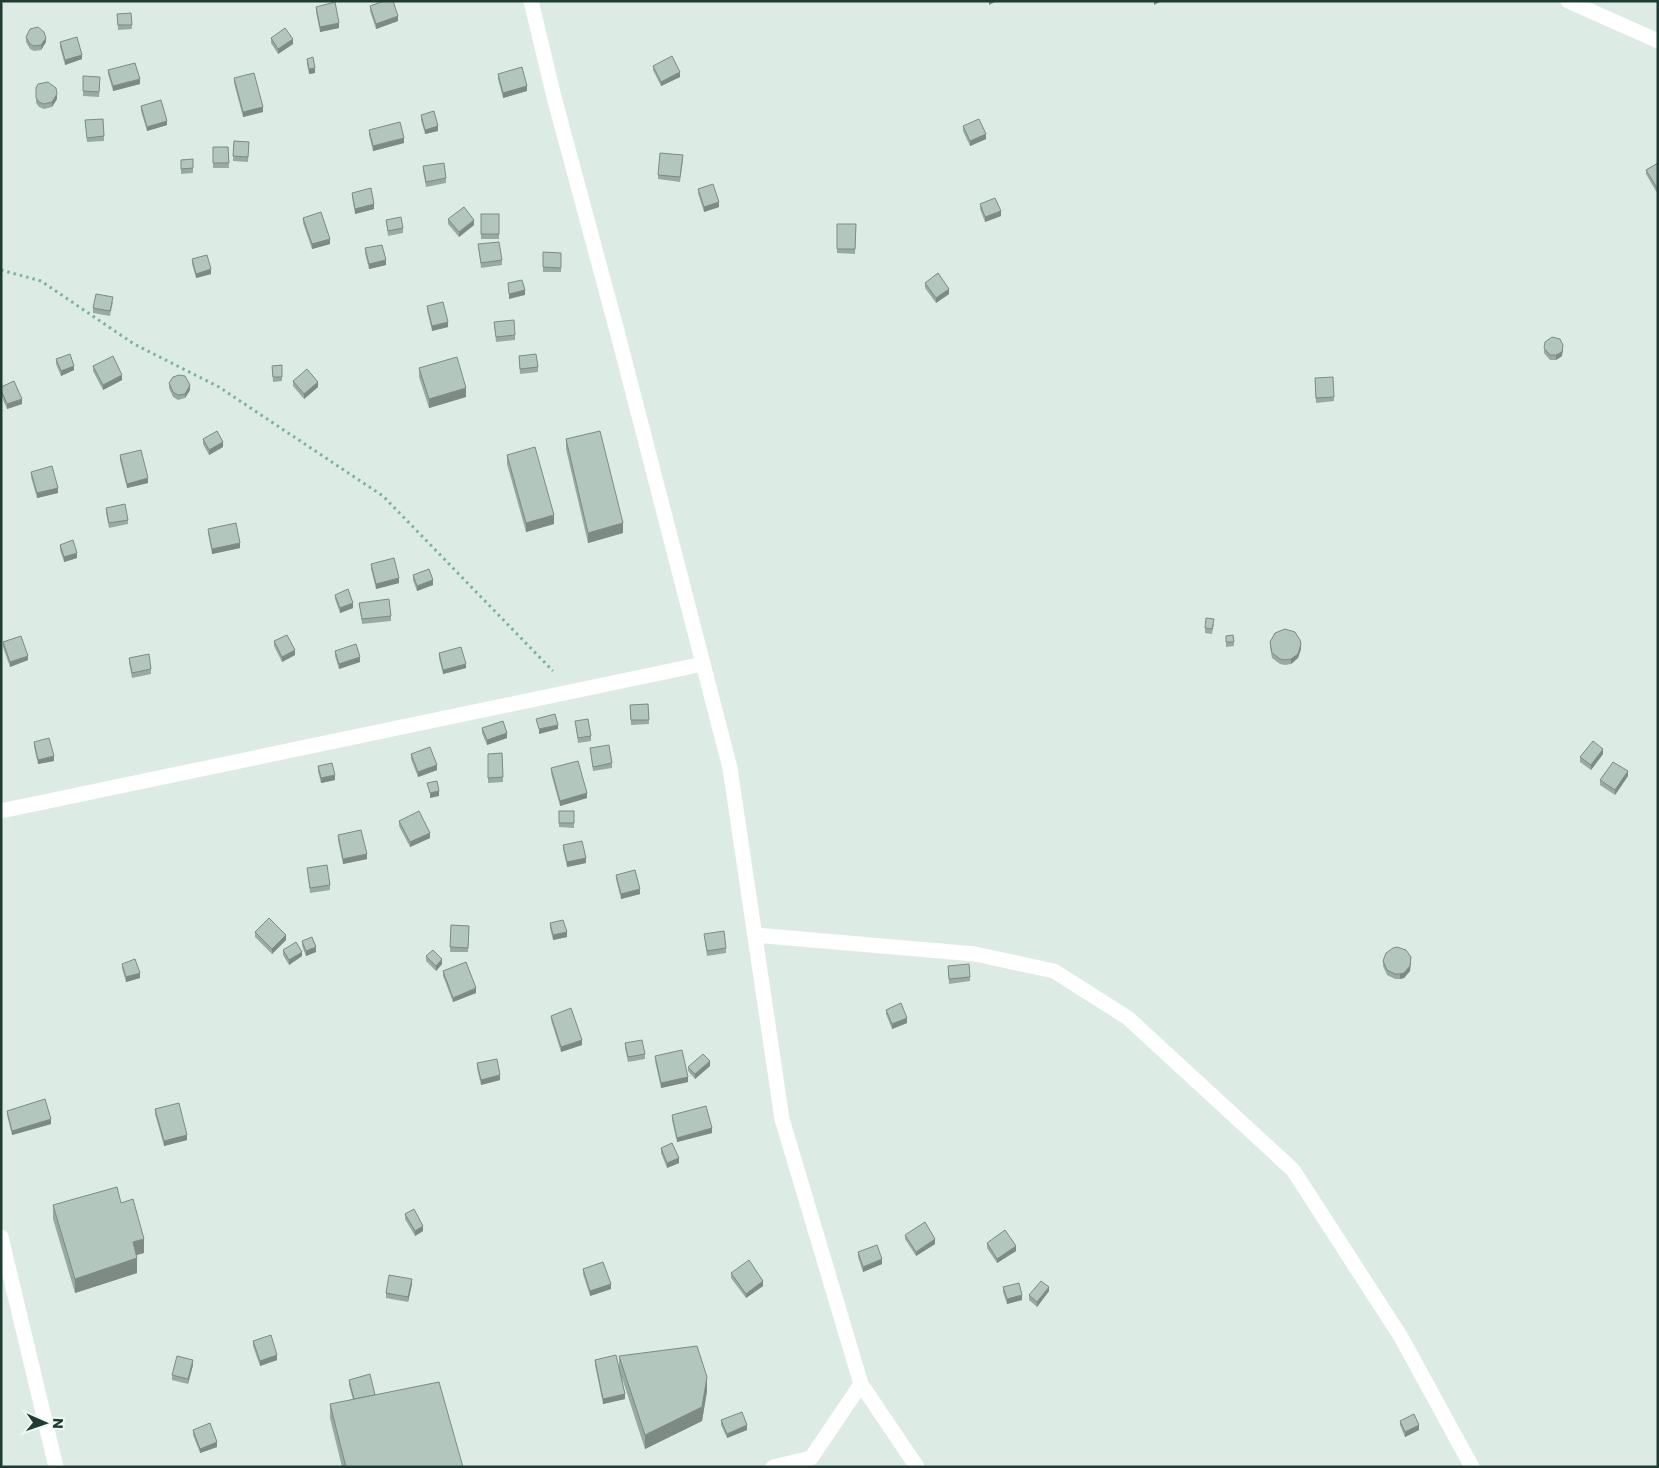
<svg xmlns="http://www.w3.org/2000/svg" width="1659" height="1468" viewBox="0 0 1659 1468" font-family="Poppins,sans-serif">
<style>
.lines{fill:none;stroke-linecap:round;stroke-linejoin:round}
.path{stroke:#7ab2a0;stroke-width:3;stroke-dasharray:2.5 4;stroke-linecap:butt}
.minor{stroke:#fff;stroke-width:15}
.wall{fill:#99aaa3}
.shaded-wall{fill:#7d8b84}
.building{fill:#b2c6bd;stroke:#7d8b84}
</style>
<rect width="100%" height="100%" fill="#ddebe5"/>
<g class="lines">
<path class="path" d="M1 270 41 281 134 344 219 387 383 496 553 671"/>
<g class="minor">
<path d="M531 1 554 97 617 331 730 768 782 1119 861 1384 917 1467"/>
<path d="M1568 1 1658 41"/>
<path d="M1 811 703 664"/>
<path d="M755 935 975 954 1054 971 1128 1018 1293 1170 1401 1337 1472 1467"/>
<path d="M1 1237 56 1467"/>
<path d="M773 1467 811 1458 861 1384"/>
</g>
</g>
<g class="wall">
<path d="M370 6 398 21 376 29 370 11Z"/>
<path d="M316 7 339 28 320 32 316 12Z"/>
<path d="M131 13 132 29 118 30 117 14Z"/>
<path d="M26 37 46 42 41 50 34 51 30 49 26 42Z"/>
<path d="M271 38 293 44 278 54 271 43Z"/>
<path d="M60 42 82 59 65 65 60 47Z"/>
<path d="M307 59 315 73 309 74 307 64Z"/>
<path d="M653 66 680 77 661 86 653 70Z"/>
<path d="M108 70 140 84 113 91 108 74Z"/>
<path d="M498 74 527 91 503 98 498 79Z"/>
<path d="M83 76 100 82 99 97 83 96Z"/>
<path d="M234 78 263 112 243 117 234 83Z"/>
<path d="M36 88 57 99 52 107 44 109 39 107 36 103Z"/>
<path d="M141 106 167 125 147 131 141 111Z"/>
<path d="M421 115 438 131 425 134 421 120Z"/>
<path d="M85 120 104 136V141L87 142Z"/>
<path d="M963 126 986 139 970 146 963 131Z"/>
<path d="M369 130 404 143 373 151 369 135Z"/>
<path d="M234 141 249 142 248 162 233 161Z"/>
<path d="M213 147H228L229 168H213Z"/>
<path d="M193 159V173L181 174V160Z"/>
<path d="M683 160 680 182 658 179V175Z"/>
<path d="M1658 163V193H1657L1646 174V170Z"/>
<path d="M423 166 446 178V183L426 187 423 171Z"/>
<path d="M698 189 719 207 704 212 698 193Z"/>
<path d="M352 193 374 209 355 214 352 197Z"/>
<path d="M980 204 1001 216 985 222 980 209Z"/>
<rect x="481" y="214" width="18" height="25"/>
<path d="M303 218 330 244 312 249 303 223Z"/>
<path d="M448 219 474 225 459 237 448 224Z"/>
<path d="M386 220 403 228V233L388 236Z"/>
<path d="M856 224 855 254 837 253V249Z"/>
<path d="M478 244 502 260V265L481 268Z"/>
<path d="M365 248 386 265 369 269 365 253Z"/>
<path d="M543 252 561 253V272H543Z"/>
<path d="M192 259 211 274 196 278 192 264Z"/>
<path d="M925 283 949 294 936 303 925 288Z"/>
<path d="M113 302 110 316 93 313V308Z"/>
<path d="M427 306 448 327 432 331 427 310Z"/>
<path d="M494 322 515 335V340L496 342Z"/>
<path d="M1544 348 1563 350 1562 356 1556 360H1550L1544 353Z"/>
<path d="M519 356 538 367V372L520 374Z"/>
<path d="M56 359 74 370 61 376 56 364Z"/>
<path d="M282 365V381L273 382 272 366Z"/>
<path d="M93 366 122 380 103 390 93 371Z"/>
<path d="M419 368 466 397 429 408 419 377Z"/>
<path d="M1315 378 1334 397V401L1316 403Z"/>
<path d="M293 381 318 387 304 399 293 386Z"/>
<path d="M169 383 190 390 185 398 178 400 173 397 169 388Z"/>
<path d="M1 387 22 404 7 409 1 395Z"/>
<path d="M203 439 223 447 209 455 203 444Z"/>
<path d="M566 439 623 533 588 543 566 449Z"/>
<path d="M120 455 148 483 127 488 120 460Z"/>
<path d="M507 455 554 524 526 532 507 464Z"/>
<path d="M31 472 58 493 37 498 31 477Z"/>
<path d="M106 508 128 520V524L109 528 106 513Z"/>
<path d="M208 529 240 548 212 554 208 533Z"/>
<path d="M60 545 77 558 64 562 60 550Z"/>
<path d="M371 564 399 583 376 589 371 569Z"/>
<path d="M413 575 433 585 417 591 413 580Z"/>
<path d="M335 595 353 608 340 613 335 599Z"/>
<path d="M359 603 391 616V621L362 624Z"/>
<path d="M1214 624 1212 634 1205 633V628Z"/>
<path d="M1233 635 1234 646 1226 647V636Z"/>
<path d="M274 641 295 655 282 662 274 646Z"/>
<path d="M3 642 28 660 10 667 3 647Z"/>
<path d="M1270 642 1301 649 1298 658 1291 664 1285 665 1280 664 1272 658 1270 647Z"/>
<path d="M335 651 360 662 339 669 335 656Z"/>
<path d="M439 653 466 668 443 674 439 658Z"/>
<path d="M129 658 151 669V674L132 678 129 662Z"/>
<path d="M648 704 649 724 631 725 630 705Z"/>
<path d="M575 721 591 736V741L578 743Z"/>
<path d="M482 728 507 738 487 745 482 733Z"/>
<path d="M34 742 54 761 38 764 34 747Z"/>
<path d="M590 748 612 763V768L593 771Z"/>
<path d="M502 753 503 782 488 783V754Z"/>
<path d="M411 754 437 770 418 777 411 759Z"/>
<path d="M1603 754 1591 770 1580 762V757Z"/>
<path d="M318 766 335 780 321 783 318 771Z"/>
<path d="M551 768 587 798 560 806 551 773Z"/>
<path d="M1628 776 1615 795 1600 785V780Z"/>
<path d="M559 811H574V828L559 827Z"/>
<path d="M399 821 430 838 410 847 399 826Z"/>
<path d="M338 835 367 859 343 864 338 840Z"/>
<path d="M563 845 586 863 567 867 563 849Z"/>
<path d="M307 868 330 885V890L310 893Z"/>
<path d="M616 875 640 894 621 899 616 879Z"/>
<path d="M550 923 567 937 553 940 550 928Z"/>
<path d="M451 925 469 926 468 952H450Z"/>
<path d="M255 932 286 940 272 954 255 937Z"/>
<path d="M704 934 726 948V953L707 956Z"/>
<path d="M302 941 316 952 306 956 302 946Z"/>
<path d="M283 950 302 956 289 965 283 955Z"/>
<path d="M426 956 442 964 436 971 426 961Z"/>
<path d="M1383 961 1411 962 1410 971 1404 978 1400 979H1395L1387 975 1383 966Z"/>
<path d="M122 964 140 978 126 982 122 968Z"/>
<path d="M948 966 970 977V981L949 984Z"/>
<path d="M443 971 476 993 453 1002 443 976Z"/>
<path d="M886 1010 907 1023 892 1029 886 1014Z"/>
<path d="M551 1016 582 1045 561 1052 551 1020Z"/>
<path d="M625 1043 645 1054V1059L628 1062 625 1048Z"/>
<path d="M655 1056 688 1082 661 1088 655 1061Z"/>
<path d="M477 1063 500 1080 481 1085 477 1068Z"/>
<path d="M710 1066 695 1079 688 1071V1067Z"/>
<path d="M155 1109 187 1140 164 1146 155 1114Z"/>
<path d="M7 1111 51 1124 12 1135 7 1115Z"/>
<path d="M672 1115 712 1133 677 1142 672 1120Z"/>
<path d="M661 1148 679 1163 667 1168 661 1153Z"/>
<path d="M121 1203 144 1253 136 1255 137 1273 75 1293 53 1219V1205Z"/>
<path d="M405 1214 423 1231 415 1236 405 1219Z"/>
<path d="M905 1235 935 1244 916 1256 905 1239Z"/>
<path d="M987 1243 1016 1251 997 1263 987 1248Z"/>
<path d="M858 1252 882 1264 863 1272 858 1257Z"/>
<path d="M583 1269 611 1289 590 1296 583 1274Z"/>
<path d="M731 1273 763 1286 746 1298 731 1278Z"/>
<path d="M412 1284 408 1302 386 1298V1293Z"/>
<path d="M1003 1287 1022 1300 1007 1304 1003 1292Z"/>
<path d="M1049 1291 1037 1307 1029 1300V1295Z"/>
<path d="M253 1341 277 1360 260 1366 253 1346Z"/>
<path d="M619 1356 707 1391 702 1421 645 1449 622 1378 625 1399 603 1404 595 1365V1360L619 1367Z"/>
<path d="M193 1365 188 1384 172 1380V1375Z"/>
<path d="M349 1380 375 1395 463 1467H342L330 1418V1404L353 1400 349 1385Z"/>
<path d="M721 1420 747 1430 727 1438 721 1425Z"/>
<path d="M1400 1421 1419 1430 1405 1437 1400 1425Z"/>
<path d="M193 1430 217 1447 200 1453 193 1435Z"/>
</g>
<g class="shaded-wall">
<path d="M989 1H997L989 5Z"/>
<path d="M1154 1H1162L1154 5Z"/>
<path d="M398 16V21L376 29V24Z"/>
<path d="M339 23V28L320 32V27Z"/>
<path d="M46 38V42L41 50V45Z"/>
<path d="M293 39V44L278 54V49Z"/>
<path d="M82 55V59L65 65V60Z"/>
<path d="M315 68V73L309 74V69Z"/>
<path d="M680 72V77L661 86V82Z"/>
<path d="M140 79V84L113 91V86Z"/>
<path d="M527 86V91L503 98V93Z"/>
<path d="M57 94V99L52 107V102Z"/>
<path d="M263 107V112L243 117V112Z"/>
<path d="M167 121V125L147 131V127Z"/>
<path d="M438 126V131L425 134V130Z"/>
<path d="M986 134V139L970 146V141Z"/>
<path d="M404 138V143L373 151V146Z"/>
<path d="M719 202V207L704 212V207Z"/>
<path d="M374 204V209L355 214V209Z"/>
<path d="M1001 211V216L985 222V217Z"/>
<path d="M474 220V225L459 237V232Z"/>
<path d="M330 239V244L312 249V244Z"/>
<path d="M386 260V265L369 269V264Z"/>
<path d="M211 269V274L196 278V274Z"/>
<path d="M949 289V294L936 303V298Z"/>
<path d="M525 290V295L509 299V294Z"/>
<path d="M448 322V327L432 331V326Z"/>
<path d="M1563 345 1562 356 1556 360V355Z"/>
<path d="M74 366V370L61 376V371Z"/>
<path d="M122 375V380L103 390V385Z"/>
<path d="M318 382V387L304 399V394Z"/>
<path d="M190 385V390L185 398V394Z"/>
<path d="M466 388V397L429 408V399Z"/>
<path d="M22 399V404L7 409V404Z"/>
<path d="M223 442V447L209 455V450Z"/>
<path d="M148 478V483L127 488V484Z"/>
<path d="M58 488V493L37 498V493Z"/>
<path d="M554 515V524L526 532V523Z"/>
<path d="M623 523V533L588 543V533Z"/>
<path d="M240 543V548L212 554V549Z"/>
<path d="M77 553V558L64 562V557Z"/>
<path d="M399 578V583L376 589V584Z"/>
<path d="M433 580V585L417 591V586Z"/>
<path d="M353 603V608L340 613V608Z"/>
<path d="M1301 644V649L1298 658 1291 664V659Z"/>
<path d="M295 650V655L282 662V657Z"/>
<path d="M28 656V660L10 667V662Z"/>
<path d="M360 657V662L339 669V664Z"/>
<path d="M466 664V668L443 674V670Z"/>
<path d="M558 725V729L539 734V729Z"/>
<path d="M507 733V738L487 745V740Z"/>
<path d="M1603 749V754L1591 770V765Z"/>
<path d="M54 756V761L38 764V760Z"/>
<path d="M437 765V770L418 777V772Z"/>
<path d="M1628 771V776L1615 795V790Z"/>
<path d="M335 775V780L321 783V778Z"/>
<path d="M439 791V796L430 798V793Z"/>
<path d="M587 793V798L560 806V801Z"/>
<path d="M430 833V838L410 847V842Z"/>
<path d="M367 854V859L343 864V859Z"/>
<path d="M586 858V863L567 867V862Z"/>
<path d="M640 889V894L621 899V894Z"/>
<path d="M567 932V937L553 940V935Z"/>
<path d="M286 935V940L272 954V949Z"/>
<path d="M316 947V952L306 956V951Z"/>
<path d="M302 952V956L289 965V960Z"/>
<path d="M1411 957 1410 971 1404 978 1400 979V974Z"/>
<path d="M442 959V964L436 971V966Z"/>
<path d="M140 973V978L126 982V977Z"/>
<path d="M476 988V993L453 1002V998Z"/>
<path d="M907 1018V1023L892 1029V1024Z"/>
<path d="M582 1040V1045L561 1052V1047Z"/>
<path d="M710 1061V1066L695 1079V1074Z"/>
<path d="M500 1075V1080L481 1085V1080Z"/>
<path d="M688 1077V1082L661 1088V1083Z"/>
<path d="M51 1119V1124L12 1135V1131Z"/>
<path d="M712 1128V1133L677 1142V1138Z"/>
<path d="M187 1135V1140L164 1146V1141Z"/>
<path d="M679 1158V1163L667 1168V1163Z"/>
<path d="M423 1226V1231L415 1236V1231Z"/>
<path d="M144 1239V1253L133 1256V1242Z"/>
<path d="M935 1239V1244L916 1256V1252Z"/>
<path d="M1016 1246V1251L997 1263V1259Z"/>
<path d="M137 1258V1273L75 1293V1279Z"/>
<path d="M882 1259V1264L863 1272V1267Z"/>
<path d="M412 1279V1284L408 1302V1297Z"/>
<path d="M763 1281V1286L746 1298V1294Z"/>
<path d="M611 1284V1289L590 1296V1291Z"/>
<path d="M1049 1287V1291L1037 1307V1302Z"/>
<path d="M1022 1295V1300L1007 1304V1299Z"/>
<path d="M277 1355V1360L260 1366V1361Z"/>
<path d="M193 1360V1365L188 1384V1379Z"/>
<path d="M707 1377V1391L702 1421 645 1449V1435Z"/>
<path d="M625 1394V1399L603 1404V1399Z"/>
<path d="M747 1425V1430L727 1438V1434Z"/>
<path d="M1419 1425V1430L1405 1437V1432Z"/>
<path d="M217 1442V1447L200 1453V1449Z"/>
</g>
<g class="building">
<path d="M384 1H393L398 16 376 24 370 6Z"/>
<path d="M335 2 339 23 320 27 316 7Z"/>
<path d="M131 13 132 25H118L117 14Z"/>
<path d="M38 27 44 32 46 38 41 45 34 46 30 44 26 37 30 29Z"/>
<path d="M285 28 293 39 278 49 271 38Z"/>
<path d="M77 37 82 55 65 60 60 42Z"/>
<path d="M672 56 680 72 661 82 653 66Z"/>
<path d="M313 57 315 68 309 69 307 59Z"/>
<path d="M135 63 140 79 113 86 108 70Z"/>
<path d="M522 67 527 86 503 93 498 74Z"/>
<path d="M254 73 263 107 243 112 234 78Z"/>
<path d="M83 76 100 77 99 92 83 91Z"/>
<path d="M48 82 56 88 57 94 52 102 44 104 39 102 36 98V88L38 84Z"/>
<path d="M161 100 167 121 147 127 141 106Z"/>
<path d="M434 111 438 126 425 130 421 115Z"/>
<path d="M103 119 104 136 87 138 85 120Z"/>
<path d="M979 119 986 134 970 141 963 126Z"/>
<path d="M400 122 404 138 373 146 369 130Z"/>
<path d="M234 141 249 142 248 157 233 156Z"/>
<path d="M213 147H228L229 163H213Z"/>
<path d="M660 153 683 155 680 177 658 175Z"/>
<path d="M193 159V168L181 169V160Z"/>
<path d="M444 163 446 178 426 182 423 166Z"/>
<path d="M1658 163V188H1657L1646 170Z"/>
<path d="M713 184 719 202 704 207 698 189Z"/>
<path d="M371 188 374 204 355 209 352 193Z"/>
<path d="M995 198 1001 211 985 217 980 204Z"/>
<path d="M464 207 474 220 459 232 448 219Z"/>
<path d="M321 212 330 239 312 244 303 218Z"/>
<rect x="481" y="214" width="18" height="20"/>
<path d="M401 217 403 228 388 231 386 220Z"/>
<path d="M837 224H856L855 249H837Z"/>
<path d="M499 242 502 260 481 263 478 244Z"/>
<path d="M382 245 386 260 369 264 365 248Z"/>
<path d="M543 252 561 253V268L543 267Z"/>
<path d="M207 255 211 269 196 274 192 259Z"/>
<path d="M938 273 949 289 936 298 925 283Z"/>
<path d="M522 280 525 290 509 294 508 283Z"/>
<path d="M96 294 113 297 110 311 93 308Z"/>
<path d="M443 302 448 322 432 326 427 306Z"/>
<path d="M514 320 515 335 496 337 494 322Z"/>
<path d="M1552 337 1560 339 1563 345 1562 352 1556 355H1550L1544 348 1545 342Z"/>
<path d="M70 354 74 366 61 371 56 359Z"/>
<path d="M536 354 538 367 520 369 519 356Z"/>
<path d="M113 356 122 375 103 385 93 366Z"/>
<path d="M457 357 466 388 429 399 419 368Z"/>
<path d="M282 365V377H273L272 366Z"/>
<path d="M307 369 318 382 304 394 293 381Z"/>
<path d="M179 375 185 376 190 385 185 394 178 395 173 392 169 383 173 377Z"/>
<path d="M1333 377 1334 397 1316 398 1315 378Z"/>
<path d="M14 381 22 399 7 404 1 390V387Z"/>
<path d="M217 431 223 442 209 450 203 439Z"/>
<path d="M600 431 623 523 588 533 566 439Z"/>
<path d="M535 447 554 515 526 523 507 455Z"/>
<path d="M141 450 148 478 127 484 120 455Z"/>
<path d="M52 466 58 488 37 493 31 472Z"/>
<path d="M125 504 128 520 109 523 106 508Z"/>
<path d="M236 523 240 543 212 549 208 529Z"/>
<path d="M73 540 77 553 64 557 60 545Z"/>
<path d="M394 558 399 578 376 584 371 564Z"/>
<path d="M429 569 433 580 417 586 413 575Z"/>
<path d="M348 589 353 603 340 608 335 595Z"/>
<path d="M389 599 391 616 362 619 359 603Z"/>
<path d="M1206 618 1214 619 1212 629 1205 628Z"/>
<path d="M1285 629 1295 632 1300 640 1301 644 1298 654 1291 659 1285 660 1280 659 1272 653 1270 642 1275 633Z"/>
<path d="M287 635 295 650 282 657 274 641Z"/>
<path d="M1233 635 1234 642H1226V636Z"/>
<path d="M21 636 28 656 10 662 3 642Z"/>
<path d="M356 644 360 657 339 664 335 651Z"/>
<path d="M461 647 466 664 443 670 439 653Z"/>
<path d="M149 654 151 669 132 673 129 658Z"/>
<path d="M648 704 649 720H631L630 705Z"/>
<path d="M555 714 558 725 539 729 536 719Z"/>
<path d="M588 719 591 736 578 738 575 721Z"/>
<path d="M503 721 507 733 487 740 482 728Z"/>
<path d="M49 738 54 756 38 760 34 742Z"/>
<path d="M1593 741 1603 749 1591 765 1580 757Z"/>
<path d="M609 745 612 763 593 767 590 748Z"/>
<path d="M430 747 437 765 418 772 411 754Z"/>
<path d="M502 753 503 777 488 778V754Z"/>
<path d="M578 761 587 793 560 801 551 768Z"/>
<path d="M1613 762 1628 771 1615 790 1600 780Z"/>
<path d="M332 763 335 775 321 778 318 766Z"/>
<path d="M437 781 439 791 430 793 427 783Z"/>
<path d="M419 811 430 833 410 842 399 821Z"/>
<rect x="559" y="811" width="15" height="12"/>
<path d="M361 830 367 854 343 859 338 835Z"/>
<path d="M582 841 586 858 567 862 563 845Z"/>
<path d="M327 865 330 885 310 888 307 868Z"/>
<path d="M635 870 640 889 621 894 616 875Z"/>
<path d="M269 918 286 935 272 949 255 932Z"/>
<path d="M563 920 567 932 553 935 550 923Z"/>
<path d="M451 925 469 926 468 948 450 947Z"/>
<path d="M724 931 726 948 707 951 704 934Z"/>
<path d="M312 937 316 947 306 951 302 941Z"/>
<path d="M296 942 302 952 289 960 283 950Z"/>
<path d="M1397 947 1406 950 1411 957 1410 966 1404 973 1400 974H1395L1387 970 1383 961 1386 953 1393 948Z"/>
<path d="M433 950 442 959 436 966 426 956Z"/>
<path d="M135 959 140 973 126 977 122 964Z"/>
<path d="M466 962 476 988 453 998 443 971Z"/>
<path d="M969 964 970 977 949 979 948 966Z"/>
<path d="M901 1003 907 1018 892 1024 886 1010Z"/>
<path d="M571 1008 582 1040 561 1047 551 1016Z"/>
<path d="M642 1040 645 1054 628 1057 625 1043Z"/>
<path d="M682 1050 688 1077 661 1083 655 1056Z"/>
<path d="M703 1054 710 1061 695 1074 688 1067Z"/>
<path d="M497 1059 500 1075 481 1080 477 1063Z"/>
<path d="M45 1099 51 1119 12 1131 7 1111Z"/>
<path d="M179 1103 187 1135 164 1141 155 1109Z"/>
<path d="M706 1106 712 1128 677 1138 672 1115Z"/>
<path d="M672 1143 679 1158 667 1163 661 1148Z"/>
<path d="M117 1187 121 1203 133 1199 144 1239 133 1242 137 1258 75 1279 53 1205Z"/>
<path d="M414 1209 423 1226 415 1231 405 1214Z"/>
<path d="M925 1222 935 1239 916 1252 905 1235Z"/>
<path d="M1005 1230 1016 1246 997 1259 987 1243Z"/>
<path d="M877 1245 882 1259 863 1267 858 1252Z"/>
<path d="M749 1260 763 1281 746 1294 731 1273Z"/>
<path d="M603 1262 611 1284 590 1291 583 1269Z"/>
<path d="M389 1275 412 1279 408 1297 386 1293Z"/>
<path d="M1041 1281 1049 1287 1037 1302 1029 1295Z"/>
<path d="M1019 1283 1022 1295 1007 1299 1003 1287Z"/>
<path d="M271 1335 277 1355 260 1361 253 1341Z"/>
<path d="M697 1346 707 1377 702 1407 645 1435 619 1356Z"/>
<path d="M616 1355 625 1394 603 1399 595 1360Z"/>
<path d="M177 1356 193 1360 188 1379 172 1375Z"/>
<path d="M370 1374 375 1395 354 1399 349 1380Z"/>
<path d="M439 1382 463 1467H346L330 1404Z"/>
<path d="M742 1412 747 1425 727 1434 721 1420Z"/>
<path d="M1414 1414 1419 1425 1405 1432 1400 1421Z"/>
<path d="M210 1423 217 1442 200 1449 193 1430Z"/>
</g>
<rect width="1659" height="1468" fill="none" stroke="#1d3c33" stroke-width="5"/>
<g transform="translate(45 1423) rotate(92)" stroke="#eef7f2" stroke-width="4" paint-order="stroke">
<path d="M0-4L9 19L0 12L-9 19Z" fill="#1d3c33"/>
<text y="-8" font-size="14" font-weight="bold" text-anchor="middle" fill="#1d3c33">N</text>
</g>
</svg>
